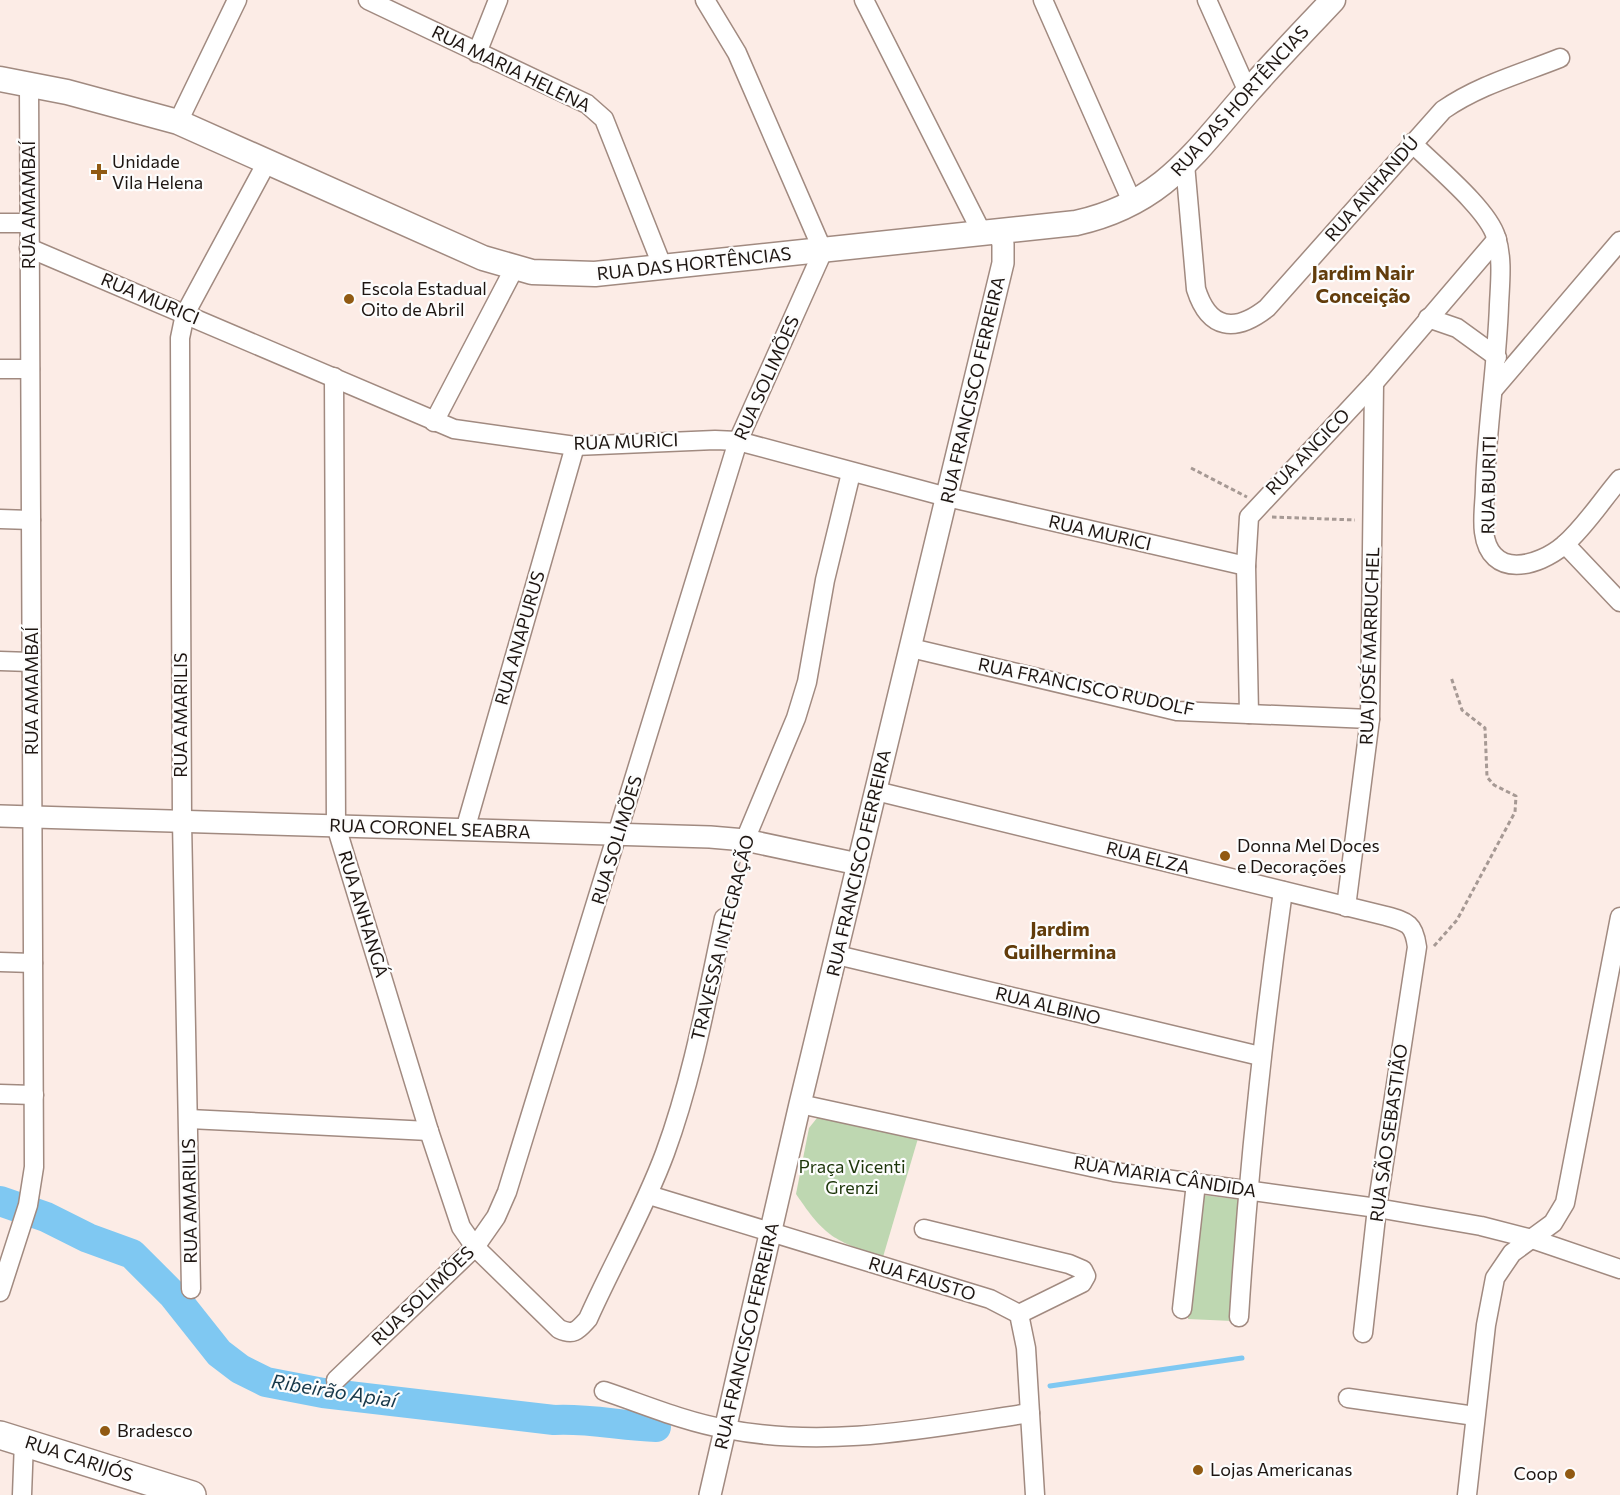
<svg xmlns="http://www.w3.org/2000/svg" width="1620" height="1495" viewBox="0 0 1620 1495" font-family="Commissioner,sans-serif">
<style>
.green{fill:#bed7b1}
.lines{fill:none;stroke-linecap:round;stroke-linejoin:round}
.stream{stroke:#7fc8f2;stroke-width:5}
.river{stroke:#7fc8f2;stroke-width:30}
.minor-casing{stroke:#a18a80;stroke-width:21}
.tertiary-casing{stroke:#a18a80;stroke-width:24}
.secondary-casing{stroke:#a18a80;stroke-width:27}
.primary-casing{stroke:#a18a80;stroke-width:30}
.path{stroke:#a69994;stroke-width:3;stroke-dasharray:4.5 3;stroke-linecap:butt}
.minor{stroke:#fff;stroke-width:18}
.tertiary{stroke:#fff;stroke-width:21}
.secondary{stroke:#fff;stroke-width:24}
.primary{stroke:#fff;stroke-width:27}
.poi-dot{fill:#915a12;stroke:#fdfdfd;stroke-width:2}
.labels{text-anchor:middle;stroke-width:4.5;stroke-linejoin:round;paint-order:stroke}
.street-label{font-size:18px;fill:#1e1612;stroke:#fdfdfd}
.poi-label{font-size:18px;fill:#1e1612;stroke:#fdfdfd;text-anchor:start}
.park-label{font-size:18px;fill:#1c3509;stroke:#fdfdfd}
.neighbourhood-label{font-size:20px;font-weight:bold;fill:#623c0b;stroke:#fdfdfd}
.water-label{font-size:20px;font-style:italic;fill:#163749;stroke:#fdfdfd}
</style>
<rect width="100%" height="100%" fill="#fcece6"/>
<g class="green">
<path d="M821 1113 919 1135 883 1257C834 1241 825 1237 796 1194L809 1128Z"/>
<path d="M1203 1195 1242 1200 1232 1321 1188 1319Z"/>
</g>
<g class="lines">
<path class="stream" d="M1050 1386 1242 1358"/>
<path class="river" d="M0 1201 46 1217 88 1238 132 1254 173 1295 219 1353 240 1369 266 1382 323 1393 554 1420C589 1418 621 1426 656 1427"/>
<g class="minor-casing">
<g id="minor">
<path d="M368 0 587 104 604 119 663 268"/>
<path d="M864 0 982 233"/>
<path d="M1043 0 1133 204"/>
<path d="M1207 0 1248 92"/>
<path d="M477 53 498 0"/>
<path d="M178 122 237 0"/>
<path d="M1412 143C1434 165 1488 209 1496 237 1503 258 1500 283 1499 305 1497 365 1487 425 1485 486 1485 501 1482 517 1484 532 1490 580 1538 567 1564 545 1585 527 1602 500 1620 479"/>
<path d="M1185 164 1196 289C1209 330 1235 333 1267 308L1443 110C1479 85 1520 74 1560 58"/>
<path d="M0 223H29"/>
<path d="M29 248 454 429 575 446 715 440 738 441 947 497 1246 566"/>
<path d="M1428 318 1457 328 1497 357"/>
<path d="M0 369H30"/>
<path d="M334 377 336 826 429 1131 461 1227 475 1247 559 1329C574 1336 578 1330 588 1319 613 1263 644 1210 665 1153 693 1077 707 997 724 918"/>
<path d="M1493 390 1620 241"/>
<path d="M434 422 515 267"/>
<path d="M0 519 31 520"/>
<path d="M1565 544 1620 602"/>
<path d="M911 648 1177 711 1370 719"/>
<path d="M0 661 31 662"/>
<path d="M1249 714 1246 566 1249 517 1374 383 1497 239"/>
<path d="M876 791 1386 916C1408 922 1414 924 1417 947L1377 1208 1363 1333"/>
<path d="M465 830 575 446"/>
<path d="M745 840 796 718 807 682 825 580 851 473"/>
<path d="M1346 907 1370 719 1374 383"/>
<path d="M837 955 1260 1056"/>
<path d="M0 962 33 963"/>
<path d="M0 1094 34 1095"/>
<path d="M800 1104 1114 1172 1377 1208 1481 1226 1532 1239 1620 1269"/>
<path d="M189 1119 429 1131"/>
<path d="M649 1195 990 1299 1019 1314 1026 1348 1035 1495"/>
<path d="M924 1229 1069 1264 1083 1270 1086 1276 1082 1283 1019 1314"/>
<path d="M191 1289 182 821 180 338 185 314 267 162"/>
<path d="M0 1292 28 1205 34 1167 29 85"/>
<path d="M1182 1309 1196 1183"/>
<path d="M1239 1317C1248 1174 1263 1033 1283 891"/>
<path d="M336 1380 475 1247 496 1217 507 1192 738 441 823 251 737 53 705 0"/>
<path d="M604 1391C643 1404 685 1422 726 1429 829 1449 928 1428 1030 1413"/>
<path d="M1348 1398 1475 1416"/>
<path d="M22 1495 24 1441"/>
<path d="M1467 1495 1486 1325 1495 1278 1512 1253 1553 1223 1565 1203 1620 917"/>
</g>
</g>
<g class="tertiary-casing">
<g id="tertiary">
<path d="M0 816 710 837 745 840 858 864"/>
<path d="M710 1495 800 1104 1003 263V244L999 231"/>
</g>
</g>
<g class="secondary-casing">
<path id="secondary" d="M0 79 67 92 178 122 483 258 532 272 595 274 1076 223C1161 204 1192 156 1246 94 1274 62 1304 31 1333 0"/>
</g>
<g class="primary-casing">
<path id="primary" d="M0 1435 192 1495"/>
</g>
<g class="path">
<path d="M1191 468 1247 497"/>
<path d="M1272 517 1355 520"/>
<path d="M728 902 741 856"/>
<path d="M1434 946 1457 920 1515 812 1516 796 1494 785 1487 777 1485 728 1462 710 1451 677"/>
</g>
<use href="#minor" class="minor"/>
<use href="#tertiary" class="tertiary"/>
<use href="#secondary" class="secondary"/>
<use href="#primary" class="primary"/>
</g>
<g class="poi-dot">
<path d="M96 163h6v6h6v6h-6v6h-6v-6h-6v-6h6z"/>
<circle cx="349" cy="299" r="6"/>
<circle cx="1225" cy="856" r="6"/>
<circle cx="105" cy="1431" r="6"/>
<circle cx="1198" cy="1470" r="6"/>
<circle cx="1570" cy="1474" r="6"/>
</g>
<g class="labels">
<g class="street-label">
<text transform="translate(511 69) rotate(26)" y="6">RUA MARIA HELENA</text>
<text transform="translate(1240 101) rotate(-48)" y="6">RUA DAS HORTÊNCIAS</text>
<text transform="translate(1372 189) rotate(-49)" y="6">RUA ANHANDÚ</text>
<text transform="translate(29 205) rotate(-90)" y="6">RUA AMAMBAÍ</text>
<text transform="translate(694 264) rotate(-6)" y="6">RUA DAS HORTÊNCIAS</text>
<text transform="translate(150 299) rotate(23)" y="6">RUA MURICI</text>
<text transform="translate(767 378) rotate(-66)" y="6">RUA SOLIMÕES</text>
<text transform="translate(973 390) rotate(-77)" y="6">RUA FRANCISCO FERREIRA</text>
<text transform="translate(626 442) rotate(-2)" y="6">RUA MURICI</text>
<text transform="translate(1308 452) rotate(-46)" y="6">RUA ANGICO</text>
<text transform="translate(1489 485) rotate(-89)" y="6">RUA BURITI</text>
<text transform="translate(1100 533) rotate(13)" y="6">RUA MURICI</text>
<text transform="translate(520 638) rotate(-74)" y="6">RUA ANAPURUS</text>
<text transform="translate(1370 646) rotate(-88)" y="6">RUA JOSÉ MARRUCHEL</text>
<text transform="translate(1086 687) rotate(12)" y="6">RUA FRANCISCO RUDOLF</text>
<text transform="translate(32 691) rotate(-90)" y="6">RUA AMAMBAÍ</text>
<text transform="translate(181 715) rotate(-90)" y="6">RUA AMARILIS</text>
<text transform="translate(430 829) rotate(2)" y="6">RUA CORONEL SEABRA</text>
<text transform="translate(617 840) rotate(-73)" y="6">RUA SOLIMÕES</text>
<text transform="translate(1148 858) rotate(14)" y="6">RUA ELZA</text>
<text transform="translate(859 863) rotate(-77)" y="6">RUA FRANCISCO FERREIRA</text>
<text transform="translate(363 914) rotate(73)" y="6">RUA ANHANGÁ</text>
<text transform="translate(723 938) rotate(-76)" y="6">TRAVESSA INTEGRAÇÃO</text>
<text transform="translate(1048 1006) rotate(14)" y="6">RUA ALBINO</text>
<text transform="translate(1389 1133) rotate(-82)" y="6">RUA SÃO SEBASTIÃO</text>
<text transform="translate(1165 1177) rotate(9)" y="6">RUA MARIA CÂNDIDA</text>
<text transform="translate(190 1201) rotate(-91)" y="6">RUA AMARILIS</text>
<text transform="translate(922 1279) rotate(17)" y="6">RUA FAUSTO</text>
<text transform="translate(423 1296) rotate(-44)" y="6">RUA SOLIMÕES</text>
<text transform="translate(747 1336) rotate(-77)" y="6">RUA FRANCISCO FERREIRA</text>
<text transform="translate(79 1459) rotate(18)" y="6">RUA CARIJÓS</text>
</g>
<g class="poi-label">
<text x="112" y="168">Unidade<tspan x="112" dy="21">Vila Helena</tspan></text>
<text x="361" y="295">Escola Estadual<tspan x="361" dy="21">Oito de Abril</tspan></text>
<text x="1237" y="852">Donna Mel Doces<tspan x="1237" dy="21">e Decorações</tspan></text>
<text x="117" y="1437">Bradesco</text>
<text x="1210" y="1476">Lojas Americanas</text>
<text x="1558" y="1480" text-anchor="end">Coop</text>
</g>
<g class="park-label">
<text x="852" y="1173">Praça Vicenti<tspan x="852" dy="21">Grenzi</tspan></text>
</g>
<g class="neighbourhood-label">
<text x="1363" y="280">Jardim Nair<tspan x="1363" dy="23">Conceição</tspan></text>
<text x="1060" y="936">Jardim<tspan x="1060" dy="23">Guilhermina</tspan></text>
</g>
<g class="water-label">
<text transform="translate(334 1391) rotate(9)" y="7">Ribeirão Apiaí</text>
</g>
</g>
</svg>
